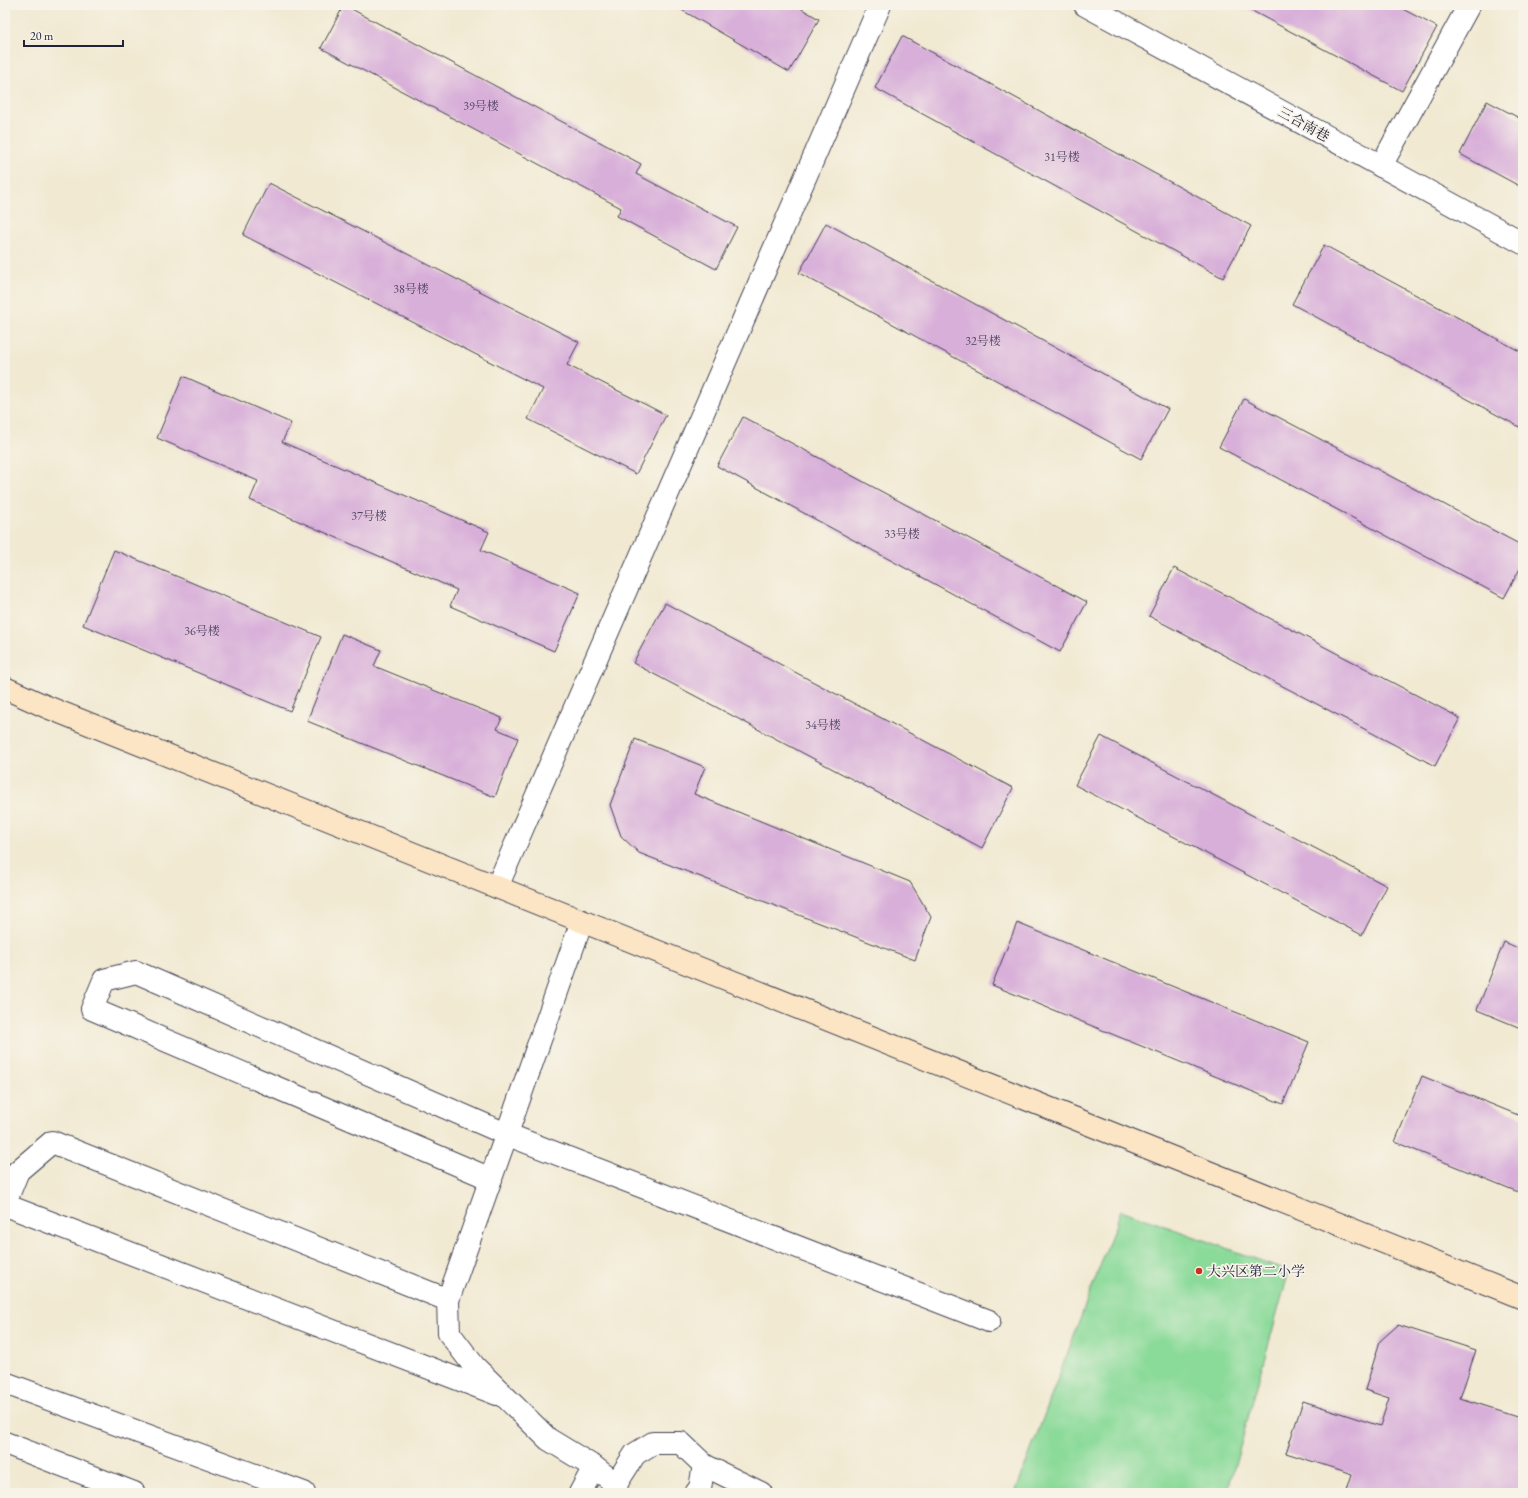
<svg xmlns="http://www.w3.org/2000/svg" width="1528" height="1498" viewBox="0 0 1528 1498" font-family="'EB Garamond','Noto Serif SC',serif">
<style>
.green{fill:#8ada99;stroke:#567e6a}
.building{fill:#d8afd9}
.lines{fill:none;stroke-linecap:round;stroke-linejoin:round}
.street-casing{stroke:#414052;stroke-width:24}
.secondary-casing{stroke:#414052;stroke-width:24}
.street{stroke:#fff;stroke-width:22}
.secondary{stroke:#fce5c4;stroke-width:22}
.poi-dot{fill:#c8321e;stroke:#f7f3e8;stroke-width:1.5}
.labels{text-anchor:middle;stroke-width:3.5;stroke-linejoin:round;paint-order:stroke}
.number-label{font-size:12px;fill:#504562}
.street-label{font-size:14px;fill:#22223b;stroke:#f7f3e8}
.poi-label{font-size:14px;fill:#22223b;stroke:#f7f3e8;text-anchor:start}
</style>
<rect width="100%" height="100%" fill="#f7f3e8"/>
<filter id="ink" filterUnits="userSpaceOnUse"><feTurbulence type="fractalNoise" baseFrequency=".025" numOctaves="2"/><feDisplacementMap in="SourceGraphic" scale="8" xChannelSelector="R" yChannelSelector="G"/><feConvolveMatrix kernelMatrix="1 2 1 2 8 2 1 2 1" color-interpolation-filters="sRGB"/></filter>
<filter id="wash" filterUnits="userSpaceOnUse"><feTurbulence type="fractalNoise" baseFrequency=".012" numOctaves="4" result="noise"/><feDisplacementMap in="SourceGraphic" scale="16" xChannelSelector="R" yChannelSelector="G"/><feGaussianBlur stdDeviation="0.9" result="paint"/><feColorMatrix in="noise" values="0 0 0 0 0 0 0 0 0 0 0 0 0 0 0 0 0 1.4 0 .05"/><feComposite in="paint" operator="in"/></filter>
<g filter="url(#wash)">
<rect width="100%" height="100%" fill="#f1e9d2"/>
<path class="green" d="M1121 1210 1289 1271 1227 1493H1015Z"/>
<g id="blocks">
<g class="building">
<path d="M344 5 641 164 636 174 737 227 716 269 617 216 621 208 321 48Z"/>
<path d="M673 5H795L819 19 789 72Z"/>
<path d="M1241 5H1395L1437 27 1402 91Z"/>
<path d="M902 36 1251 226 1223 278 875 88Z"/>
<path d="M1487 101 1523 120V188L1460 154Z"/>
<path d="M269 183 579 342 567 365 666 415 636 474 528 419 543 389 243 235Z"/>
<path d="M826 223 1168 409 1141 459 799 273Z"/>
<path d="M1324 245 1523 353V429L1292 304Z"/>
<path d="M183 376 291 423 282 442 489 532 481 550 580 593 554 651 450 606 457 590 250 500 258 481 157 438Z"/>
<path d="M1244 399 1523 546V563L1504 598 1219 447Z"/>
<path d="M743 417 1087 602 1060 652 717 466Z"/>
<path d="M114 550 321 637 290 711 83 625Z"/>
<path d="M1174 568 1460 718 1435 766 1149 616Z"/>
<path d="M665 603 1013 788 982 848 633 663Z"/>
<path d="M342 634 381 650 374 666 502 718 497 729 518 738 495 797 307 721Z"/>
<path d="M1101 736 1387 886 1362 935 1075 785Z"/>
<path d="M635 739 705 767 694 794 910 882 931 917 915 960 639 853 621 836 610 805Z"/>
<path d="M1017 923 1309 1042 1283 1104 992 985Z"/>
<path d="M1504 942 1523 950V1029L1477 1010Z"/>
<path d="M1422 1076 1523 1117V1194L1395 1142Z"/>
<path d="M1398 1325 1476 1350 1460 1398 1523 1418V1486L1521 1493H1346L1352 1474 1286 1453 1303 1401 1380 1426 1389 1398 1365 1390 1380 1341Z"/>
</g>
</g>
</g>
<g filter="url(#ink)">
<use href="#blocks" fill-opacity="0" stroke="#414052" stroke-width="1"/>
<g class="lines">
<g class="street-casing">
<g id="street">
<path d="M1085 5 1523 243"/>
<path d="M1381 166 1469 5"/>
<path d="M497 887 880 5"/>
<path d="M582 921 448 1300 449 1333 474 1366 548 1439 594 1467 616 1484 617 1493"/>
<path d="M491 1179 92 1009 104 980 136 972 506 1134 989 1321"/>
<path d="M5 1203 18 1171 52 1142 448 1300"/>
<path d="M5 1205 497 1394"/>
<path d="M5 1383 304 1493"/>
<path d="M5 1443 134 1493"/>
<path d="M704 1465 761 1493"/>
<path d="M616 1484 635 1454 653 1443H681L704 1465 700 1488 696 1493"/>
<path d="M580 1493 594 1467"/>
</g>
</g>
<g class="secondary-casing">
<path id="secondary" d="M5 688 47 707 1523 1298"/>
</g>
<use href="#street" class="street"/>
<use href="#secondary" class="secondary"/>
</g>
</g>
<circle class="poi-dot" cx="1199" cy="1271" r="4"/>
<g class="labels">
<g class="number-label">
<text x="481" y="110">39号楼</text>
<text x="1062" y="161">31号楼</text>
<text x="411" y="293">38号楼</text>
<text x="983" y="345">32号楼</text>
<text x="369" y="520">37号楼</text>
<text x="902" y="538">33号楼</text>
<text x="202" y="635">36号楼</text>
<text x="823" y="729">34号楼</text>
</g>
<g class="street-label">
<text transform="translate(1304 124) rotate(29)" y="5">三合南巷</text>
</g>
<g class="poi-label">
<text x="1207" y="1276">大兴区第二小学</text>
</g>
</g>
<rect width="1528" height="1498" fill="none" stroke="#f7f3e8" stroke-width="20"/>
<path d="M24 40v6h99v-6" fill="none" stroke="#22223b" stroke-width="2"/>
<text x="30" y="40" font-size="12" fill="#22223b" stroke="#f7f3e8" stroke-width="3" paint-order="stroke">20 m</text>
</svg>
